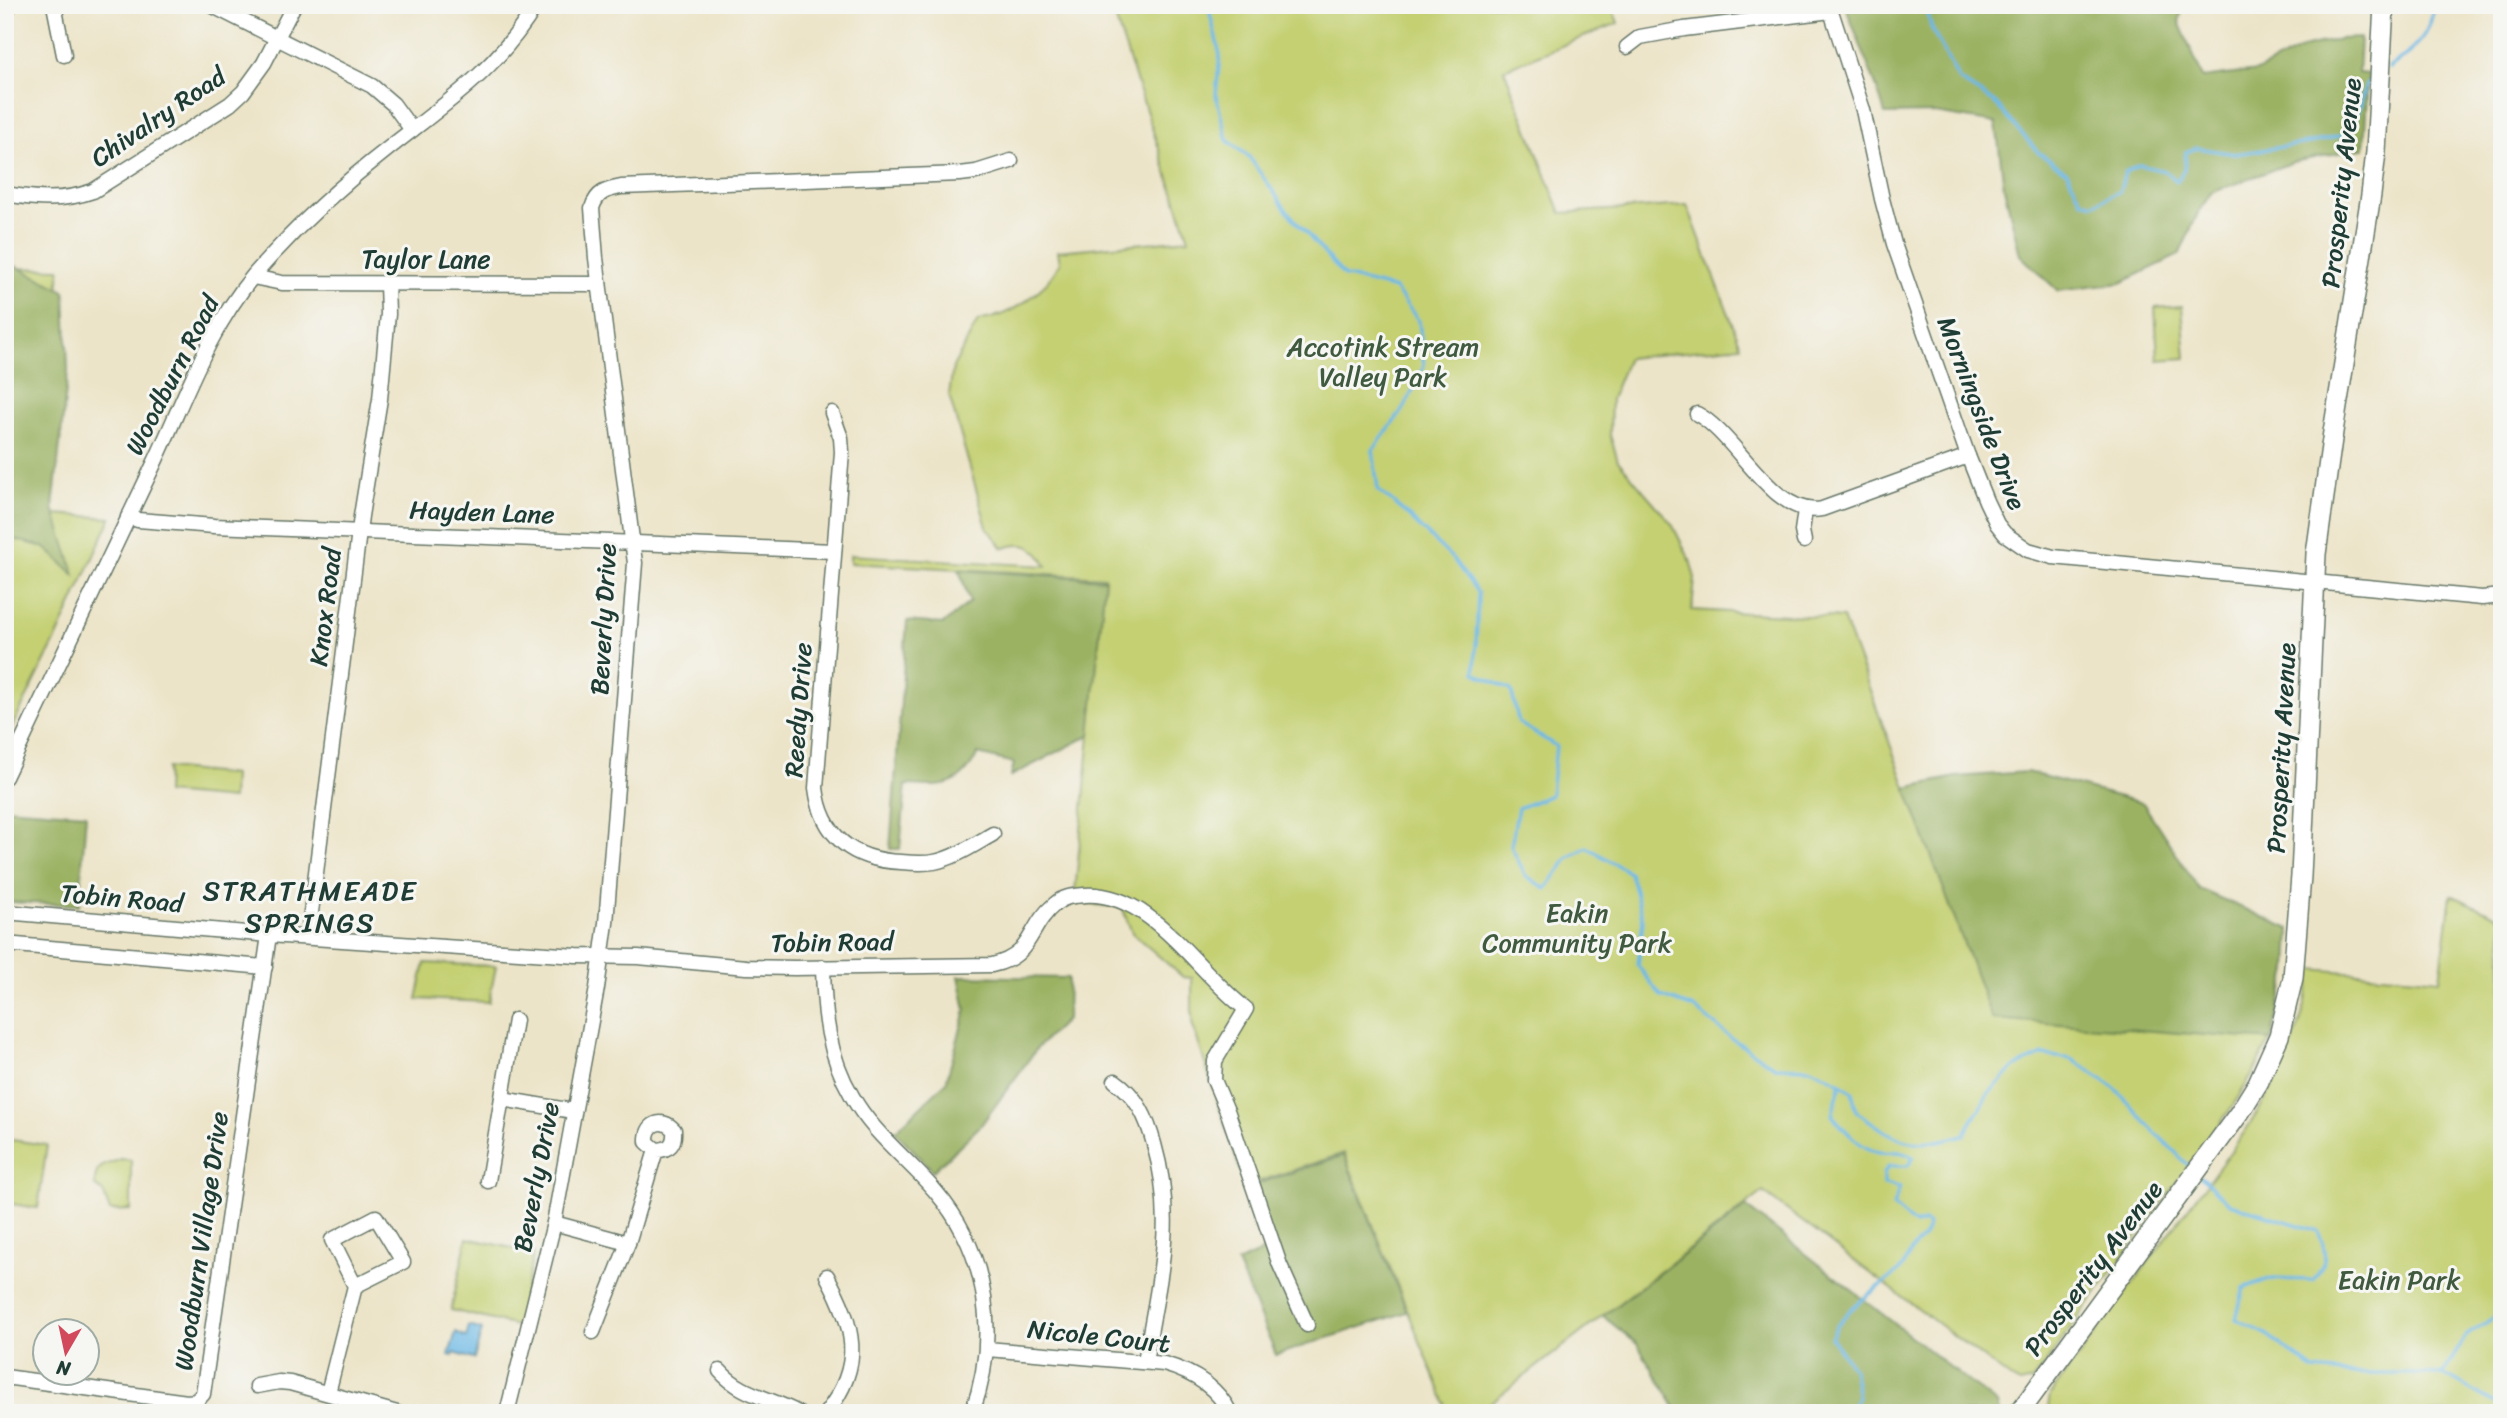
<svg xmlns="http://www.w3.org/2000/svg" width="2507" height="1418" viewBox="0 0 2507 1418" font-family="Sriracha,sans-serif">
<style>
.green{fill:#c4d072;stroke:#728653;stroke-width:2}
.forest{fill:#9bb264;stroke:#5d784c;stroke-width:2}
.water{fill:#6bb8e5;stroke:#457a8c;stroke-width:2}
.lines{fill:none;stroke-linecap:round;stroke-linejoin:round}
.stream{stroke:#6bb8e5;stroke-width:3.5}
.minor-casing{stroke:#677768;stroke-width:17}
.major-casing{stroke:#677768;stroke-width:22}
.minor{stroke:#fff;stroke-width:14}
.major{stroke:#fff;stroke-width:19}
.labels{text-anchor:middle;stroke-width:6;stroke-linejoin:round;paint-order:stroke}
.street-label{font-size:26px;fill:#1f3d34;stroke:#f6f6f2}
.park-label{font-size:26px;fill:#405a40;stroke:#f6f6f2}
.neighbourhood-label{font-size:28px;letter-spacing:2px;fill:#1f3d34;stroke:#f6f6f2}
</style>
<rect width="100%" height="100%" fill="#f6f6f2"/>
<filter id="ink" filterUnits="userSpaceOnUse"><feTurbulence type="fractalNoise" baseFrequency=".0143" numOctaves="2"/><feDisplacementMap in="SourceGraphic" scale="14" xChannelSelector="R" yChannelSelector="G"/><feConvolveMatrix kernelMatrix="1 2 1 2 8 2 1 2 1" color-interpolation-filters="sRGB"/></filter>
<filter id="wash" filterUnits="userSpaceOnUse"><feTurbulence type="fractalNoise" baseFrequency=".00686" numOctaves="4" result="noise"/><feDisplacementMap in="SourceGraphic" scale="28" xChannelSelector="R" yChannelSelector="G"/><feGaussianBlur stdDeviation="1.57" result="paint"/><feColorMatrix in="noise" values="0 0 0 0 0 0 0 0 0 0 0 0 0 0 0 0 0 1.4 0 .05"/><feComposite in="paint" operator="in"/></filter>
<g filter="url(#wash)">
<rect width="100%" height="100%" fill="#ece4c8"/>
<g class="green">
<path d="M1111 5H1611L1618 23 1504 69 1561 213 1687 205 1741 346 1628 358 1611 399 1610 435 1618 461 1672 524 1690 560 1695 578 1692 610 1843 618 1992 1018 2271 1039 2254 1072 2234 1104 2032 1381 2020 1384 2014 1381 1763 1192 1477 1413H1449L1344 1153 1245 1186 1192 1023V978L1183 977 1132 933 1122 907 1074 903 1105 577 850 563V555L1047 566C1035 545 1026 541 1003 548L987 527 949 395 953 367 978 321C1012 316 1044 293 1060 263L1058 251 1189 239Z"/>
<path d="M5 268 60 269 39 513 111 518 58 635 5 741Z"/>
<path d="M2182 306 2186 358 2158 360 2155 308Z"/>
<path d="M167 768 233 775 232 799 166 793Z"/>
<path d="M2451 895 2502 918V1413H2051L2048 1407 2050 1395C2093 1336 2137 1278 2180 1219 2241 1137 2297 1075 2312 969L2440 980Z"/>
<path d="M425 963 496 966 489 1002 417 999Z"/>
<path d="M5 1139 47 1145 38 1208 5 1203Z"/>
<path d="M121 1159 131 1160V1210L110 1211 103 1192 95 1186C94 1163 106 1166 121 1159Z"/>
<path d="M467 1238 534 1253 517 1326 451 1310Z"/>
</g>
<g class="forest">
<path d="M1845 5H2183L2179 22 2203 78 2257 71 2303 48 2339 39 2360 38 2358 73 2368 74 2364 148 2293 162 2211 193 2198 213 2179 255 2121 283 2058 291 2020 255 2004 187 1996 123 1935 113 1885 114 1878 91Z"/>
<path d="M5 261 65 291 68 371 53 508 75 575 44 547 5 537Z"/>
<path d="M959 570 1105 579 1090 735 1011 776 1014 763 978 754C958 790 943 787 906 785L900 849H890L907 621 943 624 970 602Z"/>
<path d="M2027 772 2143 803 2199 889 2290 929 2288 970 2271 1040 1992 1019 1906 788 1955 777Z"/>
<path d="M5 808 86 814 79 905 5 902Z"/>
<path d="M959 976 1068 978 1067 1019 1038 1047 981 1125 933 1171 895 1131 946 1082 966 1010Z"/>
<path d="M1344 1155 1407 1312 1276 1355 1237 1263 1266 1250 1245 1188Z"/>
<path d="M1746 1207 1997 1404 1999 1413H1679L1637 1344 1603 1316Z"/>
</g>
<path class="water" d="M469 1326 482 1330 474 1359 454 1353 453 1356 449 1355 456 1332 466 1337Z"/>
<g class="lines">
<g class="stream">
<path d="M1208 5 1220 55 1216 95 1227 140 1249 157 1287 211 1344 276 1395 289 1419 321 1424 366 1405 407 1373 450 1378 490 1402 510 1453 559 1478 593 1475 673 1511 690 1519 723 1556 746 1551 795 1518 808 1511 846 1525 875 1546 889 1568 858 1587 847 1630 873 1643 920 1638 966 1661 996 1694 1008 1731 1038 1775 1067 1811 1068 1841 1083 1852 1092 1857 1112C1872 1122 1889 1136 1907 1141 1923 1146 1947 1139 1964 1135L1988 1094 2015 1067 2043 1055 2072 1059 2115 1088 2147 1124 2190 1167"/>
<path d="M1926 5 1931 27 1959 80 1994 102 2039 153 2067 172 2081 200 2093 204 2120 191 2125 172 2139 165 2165 171 2177 181 2184 170 2186 152 2197 148 2235 154 2315 142 2348 134 2357 116 2366 85 2371 81"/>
<path d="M2389 68C2412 52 2433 34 2433 5"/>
<path d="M1841 1083 1832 1115C1843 1128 1862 1151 1880 1152 1898 1154 1893 1148 1913 1157L1908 1166H1889L1884 1173V1184L1900 1187 1893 1206 1915 1225 1924 1222 1928 1225C1927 1237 1918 1242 1911 1251 1907 1257 1905 1265 1900 1270 1876 1292 1843 1307 1831 1338L1853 1368 1858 1397 1848 1413"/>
<path d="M2201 1177 2230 1204 2318 1231C2327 1252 2328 1262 2313 1280L2269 1279 2244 1288 2236 1319 2266 1334 2314 1370 2355 1374H2443L2466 1336 2496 1316 2502 1315"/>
<path d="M2443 1374 2502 1407"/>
</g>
</g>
</g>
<g filter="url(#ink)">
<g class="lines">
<g class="minor-casing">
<g id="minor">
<path d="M54 5 64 55"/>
<path d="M211 5 372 86 393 104 412 130"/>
<path d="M1829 5 1863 110 1882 199 1894 244 1968 456 1986 501 1997 524 2005 534 2028 550 2053 557 2482 598 2502 596"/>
<path d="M5 6 11 5"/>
<path d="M1627 47 1640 37 1684 29 1831 11"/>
<path d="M5 194C37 199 62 202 93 191L230 104 243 92 264 63 294 5"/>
<path d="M253 277 282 283 599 284"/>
<path d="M832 413 841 438 842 452 816 788C822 837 853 860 901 862 912 863 923 864 934 862 955 858 975 844 993 834"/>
<path d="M1697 414C1736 434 1774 519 1822 509L1968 456"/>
<path d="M128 517 138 520 214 526 834 551"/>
<path d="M1804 541 1802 531 1805 510"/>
<path d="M5 777C55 674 104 570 153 466 184 401 207 331 254 275 294 229 341 185 389 148 446 103 498 69 536 5"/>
<path d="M5 912 269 935 577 956 638 957 746 967 795 968 992 965C1034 956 1027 927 1055 904 1064 896 1073 896 1085 895 1152 891 1197 973 1246 1009L1215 1061 1214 1080 1228 1113 1280 1265 1307 1325"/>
<path d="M308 936 361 516 380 399 388 314 387 283"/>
<path d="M5 944 265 967"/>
<path d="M823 967C824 1014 828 1055 852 1096 872 1133 909 1160 936 1192 989 1254 999 1338 972 1413"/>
<path d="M1115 1081C1137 1096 1147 1118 1154 1144 1177 1224 1158 1282 1145 1362"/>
<path d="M502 1099 573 1111"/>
<path d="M488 1181 515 1020"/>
<path d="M554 1223 628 1243"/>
<path d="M593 1332 628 1243 656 1150C670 1150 675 1144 674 1130 662 1117 646 1123 647 1142L656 1150"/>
<path d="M987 1349 1164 1364C1192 1372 1217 1386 1230 1413"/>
<path d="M720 1371C741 1395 771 1398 798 1413"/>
<path d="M5 1377 187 1402 196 1401 203 1394 269 935"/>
<path d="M257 1386 279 1382 290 1383 397 1413"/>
<path d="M328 1393 355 1286 403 1262 376 1217 332 1240 355 1286"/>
<path d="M507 1413 554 1223 597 988 606 923 635 563 596 258 592 208C597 192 606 190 621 187L960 174 976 172 1011 161"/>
<path d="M826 1413C865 1364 854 1326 827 1276"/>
</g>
</g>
<g class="major-casing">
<path id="major" d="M2019 1413 2240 1112 2258 1083 2279 1036 2293 978 2301 876 2316 554 2333 432 2371 195 2376 152 2384 5"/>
</g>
<use href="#minor" class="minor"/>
<use href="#major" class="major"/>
</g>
</g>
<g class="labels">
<g class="street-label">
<text transform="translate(158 117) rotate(-34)" y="9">Chivalry Road</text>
<text transform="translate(2341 183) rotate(-84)" y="9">Prosperity Avenue</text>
<text x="426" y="268">Taylor Lane</text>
<text transform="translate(172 375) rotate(-63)" y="9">Woodburn Road</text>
<text transform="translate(1982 413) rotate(69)" y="9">Morningside Drive</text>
<text transform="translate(482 512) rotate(2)" y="9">Hayden Lane</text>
<text transform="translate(325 607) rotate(-83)" y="9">Knox Road</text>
<text transform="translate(603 619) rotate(-87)" y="9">Beverly Drive</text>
<text transform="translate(798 710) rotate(-86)" y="9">Reedy Drive</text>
<text transform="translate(2281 748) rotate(-87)" y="9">Prosperity Avenue</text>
<text transform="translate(122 898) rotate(5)" y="9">Tobin Road</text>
<text transform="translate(832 942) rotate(-1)" y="9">Tobin Road</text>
<text transform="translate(536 1177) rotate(-79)" y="9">Beverly Drive</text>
<text transform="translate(201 1241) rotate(-82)" y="9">Woodburn Village Drive</text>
<text transform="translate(2093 1268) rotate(-53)" y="9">Prosperity Avenue</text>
<text transform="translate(1099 1336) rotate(6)" y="9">Nicole Court</text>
</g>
<g class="park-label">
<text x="1383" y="356">Accotink Stream<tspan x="1383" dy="30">Valley Park</tspan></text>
<text x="1577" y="922">Eakin<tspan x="1577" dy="30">Community Park</tspan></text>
<text x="2399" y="1289">Eakin Park</text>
</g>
<g class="neighbourhood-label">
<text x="310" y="900">STRATHMEADE<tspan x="310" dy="32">SPRINGS</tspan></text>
</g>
</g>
<rect width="2507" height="1418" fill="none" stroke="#f6f6f2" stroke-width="28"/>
<g transform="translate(66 1352) rotate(189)"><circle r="33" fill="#f6f6f2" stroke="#a0aca6" stroke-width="2"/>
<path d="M0-5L12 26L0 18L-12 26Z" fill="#d1495b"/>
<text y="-10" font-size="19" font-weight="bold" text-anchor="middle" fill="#1f3d34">N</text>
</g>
</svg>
